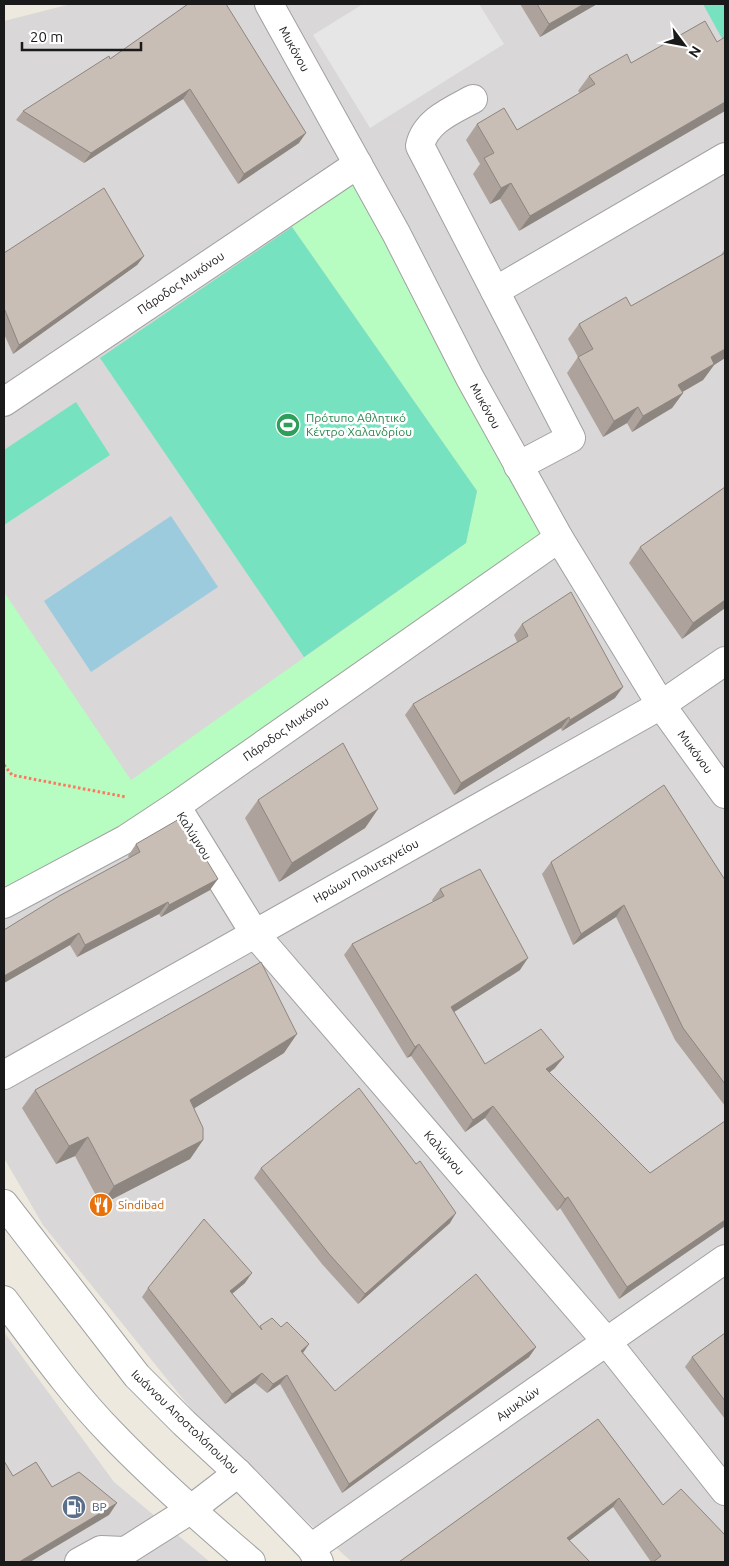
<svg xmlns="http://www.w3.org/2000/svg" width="729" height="1566" viewBox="0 0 729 1566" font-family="Ubuntu,sans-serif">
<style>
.residential{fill:#d9d7d7}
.park{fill:#b7fcc0}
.pitch{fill:#76e2bf}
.parking{fill:#e6e6e6}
.water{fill:#9ccbde}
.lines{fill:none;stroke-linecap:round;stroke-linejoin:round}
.minor-casing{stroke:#a1a1a1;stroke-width:30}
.path{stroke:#ff775e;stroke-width:3;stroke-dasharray:2.5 2.5;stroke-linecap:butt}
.minor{stroke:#fff;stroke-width:28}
.wall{fill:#ada39c}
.shaded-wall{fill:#8d857f}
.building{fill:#c9beb5;stroke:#8d857f}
.labels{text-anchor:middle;stroke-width:5;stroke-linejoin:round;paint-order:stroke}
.street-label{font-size:12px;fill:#1a1a1a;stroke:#fff}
.leisure-label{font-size:12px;fill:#27864d;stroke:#fff;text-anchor:start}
.food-label{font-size:12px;fill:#c56008;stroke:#fff;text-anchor:start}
.service-label{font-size:12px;fill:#4e5e75;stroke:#fff;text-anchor:start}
</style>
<rect width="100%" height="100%" fill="#ede9df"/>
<g class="residential">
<path d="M71 4H725V1562H352L212 1435 43 1225 4 1158V21Z"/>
<path d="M4 1332 114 1482 210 1562H4Z"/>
</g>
<path class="park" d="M358 164 559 538 176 806 4 902V592L131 780 466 543 477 491 283 214Z"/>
<g class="pitch">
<path d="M703 4H725V44Z"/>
<path d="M292 227 477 491 466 543 304 657 100 358Z"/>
<path d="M76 402 110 455 4 525V450Z"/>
</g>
<path class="parking" d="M363 4H479L504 44 370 128 313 35Z"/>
<path class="water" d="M171 516 218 587 91 672 44 601Z"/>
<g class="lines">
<g class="minor-casing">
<g id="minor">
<path d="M269 4 396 233 470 378 559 538 661 705 725 794"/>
<path d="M473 99C453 110 425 121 420 146L571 438 518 466"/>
<path d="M495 291 725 157"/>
<path d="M4 402 358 164"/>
<path d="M176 806 255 934 607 1342 725 1491"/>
<path d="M4 904 126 839 176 806 559 538"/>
<path d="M4 1075 661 705 725 661"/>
<path d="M4 1204 137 1376 184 1423 238 1473 311 1548 319 1562"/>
<path d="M4 1300C38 1345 71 1392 111 1433 155 1479 203 1521 251 1562"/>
<path d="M311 1548 725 1259"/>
<path d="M79 1562 101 1550 124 1551"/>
<path d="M108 1562 190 1510 238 1473"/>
</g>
</g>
<path class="path" d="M4 765 12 775 126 797"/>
<use href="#minor" class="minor"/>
</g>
<g class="wall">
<path d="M188 4 299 143 238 184 183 99 84 163 16 120 23 111 110 59Z"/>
<path d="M520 4H597L540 37Z"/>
<path d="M705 21 519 231 500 199 490 204 473 174 480 164 466 140 477 124 517 130 580 93 578 91 589 76 631 63Z"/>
<path d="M725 249V358L714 365 703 380 682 392 683 393 672 408 632 432 627 423 603 437 567 373 578 357 568 339 579 324 631 306 721 255Z"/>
<path d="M4 253 144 256 137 265 13 354 4 334Z"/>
<path d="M725 487V608L682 639 629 563 640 547Z"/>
<path d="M522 624 615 698 562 731 561 728 454 795 405 715 413 704 517 642 514 635Z"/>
<path d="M258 800 378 809 365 828 279 882 245 818Z"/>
<path d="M136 844 210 890 161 917 159 914 77 957 70 945 4 983V930L129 858 128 856Z"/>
<path d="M551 862 725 880V1106L675 1040 616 917 573 945 542 874Z"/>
<path d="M440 889 520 970 454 1012 485 1064 555 1068 549 1073 650 1173 725 1121V1226L619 1299 560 1208 557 1211 485 1118 465 1132 411 1056 407 1058 344 955 352 944 433 902 432 900Z"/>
<path d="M284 1053 194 1108 203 1140 190 1159 101 1205 75 1156 56 1164 22 1108 35 1090Z"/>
<path d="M261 1168 450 1223 358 1304 322 1264 254 1178Z"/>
<path d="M245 1283 232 1294 259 1327H281L309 1344 303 1353 335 1391 536 1347 529 1357 342 1493 280 1384 267 1393 255 1383 225 1404 142 1297 148 1288Z"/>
<path d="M725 1333V1419L685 1367 692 1357Z"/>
<path d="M598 1419 663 1505 725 1562H651L613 1507 569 1541 399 1562Z"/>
</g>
<g class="shaded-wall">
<path d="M584 4H597L540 37 549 24Z"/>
<path d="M190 89 183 99 84 163 91 153Z"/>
<path d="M725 102V111L519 231 530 216Z"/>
<path d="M306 133 299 143 238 184 244 174Z"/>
<path d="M511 183 500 199 490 204 501 188Z"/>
<path d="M144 256 137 265 13 354 19 345Z"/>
<path d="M725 349V358L714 365 703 380 667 401 678 385 711 357Z"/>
<path d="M683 393 672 408 632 432 643 416Z"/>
<path d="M638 407 627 423 603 437 614 421Z"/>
<path d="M725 600V608L682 639 693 623Z"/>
<path d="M623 687 615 698 562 731 570 720Z"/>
<path d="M569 717 561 728 454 795 461 783Z"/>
<path d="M378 809 365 828 279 882 292 863Z"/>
<path d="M218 879 210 890 161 917 169 905Z"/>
<path d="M168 902 159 914 77 957 85 945Z"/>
<path d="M624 905 616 917 573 945 581 934Z"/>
<path d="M79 933 70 945 4 983V976Z"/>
<path d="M528 958 520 970 443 1019 451 1007Z"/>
<path d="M297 1034 284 1053 177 1119 190 1100Z"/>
<path d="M419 1044 411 1056 407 1058 415 1047Z"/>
<path d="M564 1057 555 1068 538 1081 546 1069Z"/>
<path d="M493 1106 485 1118 465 1132 473 1120Z"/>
<path d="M88 1137 75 1156 56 1164 69 1146Z"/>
<path d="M203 1140 190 1159 101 1205 114 1186Z"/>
<path d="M568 1197 560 1208 557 1211 565 1199Z"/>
<path d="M456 1213 450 1223 358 1304 365 1294Z"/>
<path d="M725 1220V1226L619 1299 627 1287Z"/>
<path d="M252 1273 245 1283 223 1301 230 1291Z"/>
<path d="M309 1344 302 1354 301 1351Z"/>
<path d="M536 1347 529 1357 342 1493 349 1484Z"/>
<path d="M262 1373 255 1383 225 1404 232 1394Z"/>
<path d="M287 1375 280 1384 267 1393 273 1384Z"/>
<path d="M619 1498 613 1507 560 1548 567 1538Z"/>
<path d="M117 1503 109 1515 30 1562H19Z"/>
</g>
<g class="building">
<path d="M188 4H226L306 133 244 174 190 89 91 153 23 111 109 56 110 59Z"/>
<path d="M537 4H584L549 24Z"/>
<path d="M705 21 717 42 725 37V102L530 216 511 183 501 188 484 158 494 153 477 124 504 108 517 130 595 84 589 76 627 54 631 63Z"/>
<path d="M104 188 144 256 19 345 4 308V253Z"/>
<path d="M725 253V349L711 357 714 364 678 385 683 393 643 416 638 407 614 421 578 357 593 349 579 324 626 297 631 306Z"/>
<path d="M725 487V600L693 623 640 547Z"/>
<path d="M571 592 623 687 570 720 569 717 461 783 413 704 528 636 522 624Z"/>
<path d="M343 743 378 809 292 863 258 800Z"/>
<path d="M664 785 725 880V1084L683 1028 624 905 581 934 551 862Z"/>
<path d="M181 818 218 879 169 905 168 902 85 945 79 933 4 976V930L59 896 140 852 136 844Z"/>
<path d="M480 869 528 958 451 1007 485 1064 541 1029 564 1057 546 1069 650 1173 725 1121V1220L627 1287 568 1197 565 1199 493 1106 473 1120 419 1044 415 1047 352 944 444 896 440 889Z"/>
<path d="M261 962 297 1034 190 1100 203 1128V1140L114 1186 88 1137 69 1146 35 1090Z"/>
<path d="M359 1088 416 1164 420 1161 456 1213 365 1294 329 1254 261 1168Z"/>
<path d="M204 1219 252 1273 230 1291 262 1330 260 1326 272 1318 281 1327 287 1322 309 1344 301 1351 335 1391 476 1274 536 1347 349 1484 287 1375 273 1384 262 1373 232 1394 148 1288Z"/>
<path d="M725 1333V1401L692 1357Z"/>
<path d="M598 1419 663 1505 681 1489 725 1535V1562H653L661 1556 619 1498 567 1538 590 1562H399Z"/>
<path d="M4 1461 13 1476 36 1462 52 1487 79 1472 117 1503 19 1562H4Z"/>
</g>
<defs>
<g id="stadium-disc" transform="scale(1.25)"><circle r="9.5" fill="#2e9e5b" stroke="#fff"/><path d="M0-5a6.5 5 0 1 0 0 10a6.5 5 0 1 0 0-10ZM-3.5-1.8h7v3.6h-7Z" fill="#fff"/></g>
<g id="restaurant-disc" transform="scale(1.25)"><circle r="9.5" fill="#e8710a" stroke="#fff"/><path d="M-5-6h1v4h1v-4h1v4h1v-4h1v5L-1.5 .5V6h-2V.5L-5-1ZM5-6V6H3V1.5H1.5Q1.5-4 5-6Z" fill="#fff"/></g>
<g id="fuel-disc" transform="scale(1.25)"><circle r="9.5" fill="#5c6f8a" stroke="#fff"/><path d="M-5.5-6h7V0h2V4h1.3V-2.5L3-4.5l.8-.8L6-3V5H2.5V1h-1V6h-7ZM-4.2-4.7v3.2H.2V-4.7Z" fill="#fff"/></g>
</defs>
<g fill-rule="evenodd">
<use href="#stadium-disc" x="288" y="425"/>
<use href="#restaurant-disc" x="101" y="1205"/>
<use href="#fuel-disc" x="74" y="1507"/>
</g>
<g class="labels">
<g class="street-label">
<text transform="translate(294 49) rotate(61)" y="4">Μυκόνου</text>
<text transform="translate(181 283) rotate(-34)" y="4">Πάροδος Μυκόνου</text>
<text transform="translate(485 406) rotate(61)" y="4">Μυκόνου</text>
<text transform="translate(286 729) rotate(-35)" y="4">Πάροδος Μυκόνου</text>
<text transform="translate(695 752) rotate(54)" y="4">Μυκόνου</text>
<text transform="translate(194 836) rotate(58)" y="4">Καλύμνου</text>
<text transform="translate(366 871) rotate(-29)" y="4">Ηρώων Πολυτεχνείου</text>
<text transform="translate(444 1153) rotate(49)" y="4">Καλύμνου</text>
<text transform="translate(518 1404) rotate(-35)" y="4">Αμυκλών</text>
<text transform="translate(185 1422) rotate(44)" y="4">Ιωάννου Αποστολόπουλου</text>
</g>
<g class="leisure-label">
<text x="306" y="422">Πρότυπο Αθλητικό<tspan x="306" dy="14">Κέντρο Χαλανδρίου</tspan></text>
</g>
<g class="food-label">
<text x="118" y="1209">Sindibad</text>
</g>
<g class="service-label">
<text x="92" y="1511">BP</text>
</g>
</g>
<rect width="729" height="1566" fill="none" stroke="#1a1a1a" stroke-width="10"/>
<g transform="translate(684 45) rotate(122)" stroke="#ffffff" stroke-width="4" paint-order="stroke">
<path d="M0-4L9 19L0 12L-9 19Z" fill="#1a1a1a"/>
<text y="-8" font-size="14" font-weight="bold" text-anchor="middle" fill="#1a1a1a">N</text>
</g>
<path d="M22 42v8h119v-8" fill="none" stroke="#1a1a1a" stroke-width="2.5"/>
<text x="30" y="42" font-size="15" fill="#1a1a1a" stroke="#ffffff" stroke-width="4" paint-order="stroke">20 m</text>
</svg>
